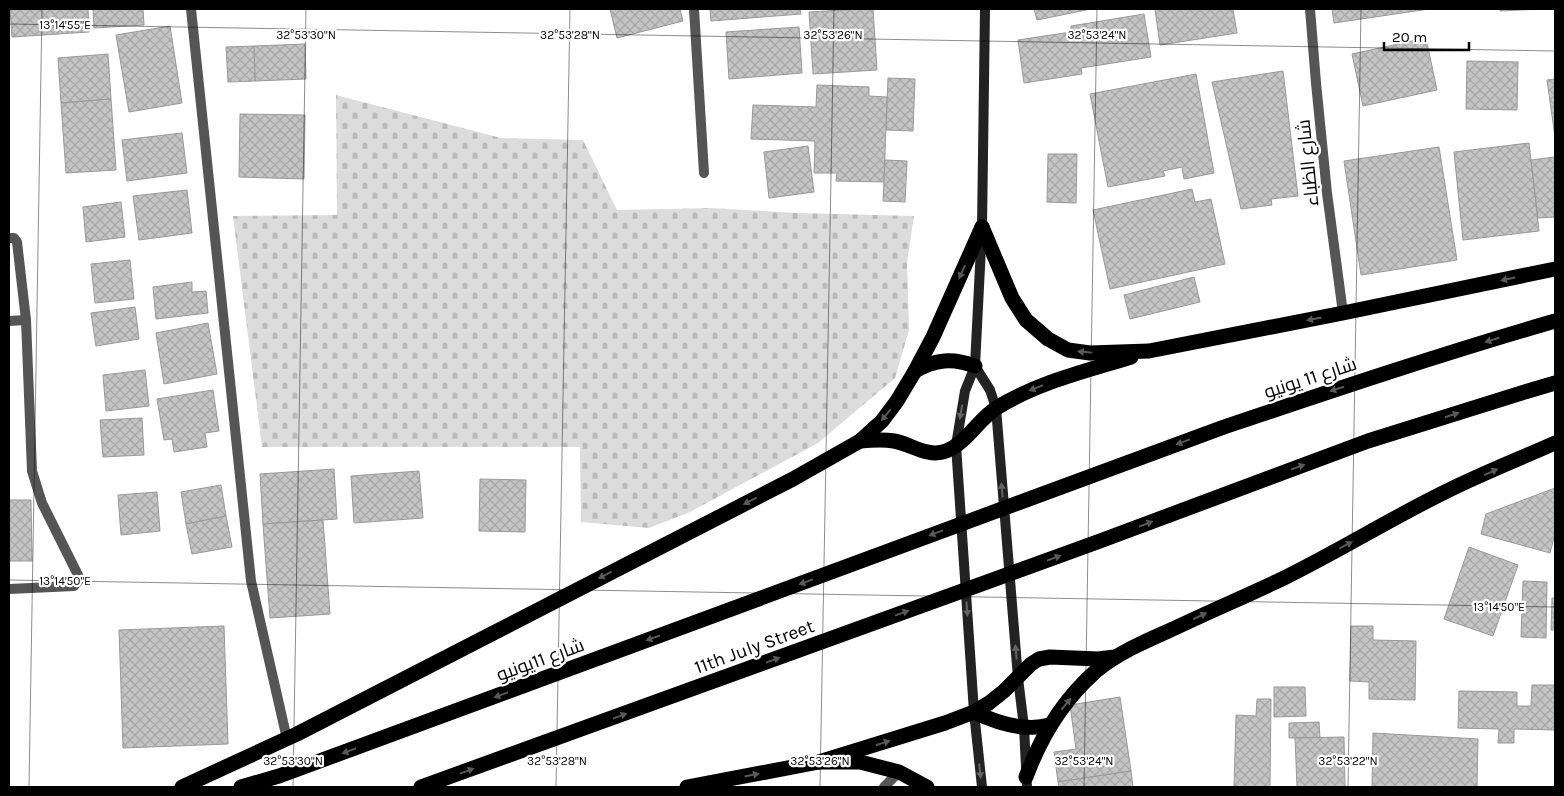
<svg xmlns="http://www.w3.org/2000/svg" width="1564" height="796" viewBox="0 0 1564 796" font-family="Karla,Cairo,sans-serif">
<style>
.cemetery{fill:url(#cemetery-stones)}
.building{fill:url(#building-cross-hatch);stroke:#999}
.lines{fill:none;stroke-linecap:round;stroke-linejoin:round}
.street{stroke:#555;stroke-width:10}
.secondary{stroke:#222;stroke-width:10}
.highway{stroke:#000;stroke-width:15}
.oneway{fill:#595959}
.oneway2{fill:#646464}
.ticks{fill:none;stroke:#000;stroke-width:1;stroke-opacity:0.45}
.labels{text-anchor:middle;stroke-width:4.5;stroke-linejoin:round;paint-order:stroke}
.street-label{font-size:19px;fill:#000;stroke:#fff}
.ticks-label{font-size:12px;text-anchor:middle;fill:#000;stroke:#fff;stroke-width:4.5;stroke-linejoin:round;paint-order:stroke}
</style>
<defs>
<pattern id="cemetery-stones" width="16" height="16" patternUnits="userSpaceOnUse" patternTransform="scale(1.25)"><rect width="16" height="16" fill="#dcdcdc"/><path d="M2 7V4a2 2 0 0 1 4 0v3zM10 15v-3a2 2 0 0 1 4 0v3z" fill="#bbb"/></pattern>
<pattern id="building-cross-hatch" width="8" height="8" patternUnits="userSpaceOnUse" patternTransform="scale(1.25)"><rect width="8" height="8" fill="#c4c4c4"/><path d="M0 0l8 8M0 8l8-8" fill="none" stroke="#a7a7a7"/></pattern>
</defs>
<rect width="100%" height="100%" fill="#fff"/>
<path class="cemetery" d="M336 95 501 138 583 140 617 210 711 208 798 213 914 216 907 262 909 330 895 378 818 443 690 512 649 528 581 522 580 447H262L233 216 337 215Z"/>
<g class="building">
<path d="M10 9H88L89 32 12 37Z"/>
<path d="M93 9H143L144 25 94 28Z"/>
<path d="M610 9H680L683 21 617 38Z"/>
<path d="M710 9H800L801 14 711 21Z"/>
<path d="M859 9H873L877 70 813 74 809 12Z"/>
<path d="M1034 9H1091L1037 20Z"/>
<path d="M1155 9H1233L1237 33 1160 45Z"/>
<path d="M1332 9H1429L1334 23Z"/>
<path d="M1500 9H1543L1500 11Z"/>
<path d="M1144 14 1151 57 1081 68 1082 74 1024 83 1018 40 1071 32V26Z"/>
<path d="M170 26 182 103 129 112 116 35Z"/>
<path d="M799 27 802 73 729 79 726 32Z"/>
<path d="M1426 38 1437 90 1363 106 1352 54Z"/>
<path d="M305 44 306 79 255 81 254 46Z"/>
<path d="M254 46 255 81 228 82 226 47Z"/>
<path d="M108 54 111 99 61 103 58 58Z"/>
<path d="M1467 61 1518 62 1517 110 1466 109Z"/>
<path d="M1283 71 1298 196 1271 199 1272 205 1241 209 1212 82Z"/>
<path d="M1196 74 1214 173 1184 179 1182 167 1163 171 1165 176 1108 187 1090 94Z"/>
<path d="M888 78 915 79 913 131 886 130Z"/>
<path d="M1555 79V137L1547 80Z"/>
<path d="M817 85 869 87V96L887 97 884 182 836 181 837 173H814L815 141 751 139 753 105 816 107Z"/>
<path d="M111 99 116 170 66 173 61 103Z"/>
<path d="M240 114 305 115 304 179 239 177Z"/>
<path d="M182 133 187 173 127 181 122 140Z"/>
<path d="M1529 143 1539 231 1463 240 1454 152Z"/>
<path d="M808 146 814 192 769 198 764 152Z"/>
<path d="M1439 147 1457 260 1361 275 1344 161Z"/>
<path d="M1048 154H1077L1076 203 1047 202Z"/>
<path d="M1555 157V217L1538 218 1531 160Z"/>
<path d="M885 160 907 161 905 202 883 201Z"/>
<path d="M1192 189 1195 202 1211 199 1225 264 1110 289 1093 210Z"/>
<path d="M187 190 192 233 139 240 133 196Z"/>
<path d="M121 202 125 237 86 242 83 207Z"/>
<path d="M130 260 134 299 95 303 91 264Z"/>
<path d="M1194 277 1200 302 1130 319 1124 295Z"/>
<path d="M192 282V292L206 291 208 313 156 319 153 287Z"/>
<path d="M135 307 139 339 96 346 91 313Z"/>
<path d="M208 323 217 374 164 384 156 333Z"/>
<path d="M145 370 149 406 106 411 103 375Z"/>
<path d="M213 390 219 431 205 433 207 447 174 452 172 439 164 440 157 399Z"/>
<path d="M142 418 144 455 103 457 100 420Z"/>
<path d="M334 469 337 519 263 524 260 474Z"/>
<path d="M419 471 423 518 354 523 351 476Z"/>
<path d="M480 479 526 480 525 532 479 531Z"/>
<path d="M221 485 226 516 186 524 181 492Z"/>
<path d="M1555 488V534L1550 553 1481 534 1486 514Z"/>
<path d="M157 492 160 531 121 535 118 495Z"/>
<path d="M9 500H31L32 561H9Z"/>
<path d="M226 516 232 547 192 554 186 524Z"/>
<path d="M323 520 330 614 270 618 263 524Z"/>
<path d="M1469 547 1518 565 1493 636 1444 619Z"/>
<path d="M1523 581 1547 582 1546 638 1521 637Z"/>
<path d="M1552 598H1555V630H1551Z"/>
<path d="M224 626 228 744 123 748 119 630Z"/>
<path d="M1351 626H1373V640L1416 641 1415 700 1369 699V682L1350 681Z"/>
<path d="M1532 685H1555V730L1514 729V743H1498L1499 729 1458 728 1459 691 1517 692V706H1531Z"/>
<path d="M1274 687H1305L1306 716 1274 717Z"/>
<path d="M1120 697 1131 771 1058 782 1054 752 1076 749 1070 705Z"/>
<path d="M1257 699H1271L1270 787H1234L1236 715 1256 716Z"/>
<path d="M1319 722 1320 738H1289V723Z"/>
<path d="M1373 733 1478 739 1477 787H1372Z"/>
<path d="M1344 737 1345 787H1297L1295 738Z"/>
<path d="M1131 771 1133 787H1059L1058 782Z"/>
</g>
<g class="lines">
<g class="street">
<path d="M191 9 251 581 287 739"/>
<path d="M694 9 704 173"/>
<path d="M1310 9 1316 83 1327 193 1343 313"/>
<path d="M9 238H14L17 242 26 320 32 471 42 503 80 579 74 586 9 589"/>
<path d="M9 321 26 320"/>
<path d="M884 787 899 772"/>
</g>
<g class="secondary">
<path d="M975 366 990 390 996 408 1018 678 1024 727 1027 787"/>
<path d="M982 787 974 712 956 445 965 391 975 366 982 227 985 9"/>
</g>
<g class="highway">
<path d="M982 227 1012 298 1026 320 1048 339 1068 350 1090 353 1149 351 1343 313 1555 269"/>
<path d="M915 371C935 359 953 358 975 366"/>
<path d="M860 441C871 440 883 439 894 441 911 444 928 458 946 451 967 443 979 418 998 407 1039 382 1086 371 1131 357"/>
<path d="M974 712C997 723 1024 732 1050 725"/>
<path d="M819 762 945 723 974 712 989 703 1004 691 1031 664 1039 659 1050 657 1098 659 1115 657"/>
<path d="M1026 777C1041 736 1063 700 1096 671 1119 652 1148 640 1175 628 1211 611 1246 596 1282 579 1337 552 1390 519 1445 492 1481 474 1519 459 1555 443"/>
<path d="M182 787 297 734 793 479 860 441 882 421 897 401 915 371 933 337 982 227"/>
<path d="M241 787 279 776 1224 427C1334 390 1444 353 1555 321"/>
<path d="M421 787 1100 541 1368 441 1528 391 1555 383"/>
<path d="M687 787 819 762H860L899 772 927 787"/>
</g>
</g>
<defs><path id="oneway-solid" d="M-6-.8H1V-3.2L6.5 0L1 3.2V.8H-6Z" transform="scale(1.25)"/></defs>
<g class="oneway">
<use href="#oneway-solid" transform="translate(962 272) rotate(114)"/>
<use href="#oneway-solid" transform="translate(1508 279) rotate(168)"/>
<use href="#oneway-solid" transform="translate(1314 319) rotate(169)"/>
<use href="#oneway-solid" transform="translate(1492 340) rotate(162)"/>
<use href="#oneway-solid" transform="translate(1085 352) rotate(-174)"/>
<use href="#oneway-solid" transform="translate(1036 388) rotate(158)"/>
<use href="#oneway-solid" transform="translate(1337 389) rotate(162)"/>
<use href="#oneway-solid" transform="translate(886 415) rotate(129)"/>
<use href="#oneway-solid" transform="translate(1452 415) rotate(-18)"/>
<use href="#oneway-solid" transform="translate(1183 442) rotate(160)"/>
<use href="#oneway-solid" transform="translate(1298 467) rotate(-20)"/>
<use href="#oneway-solid" transform="translate(1491 472) rotate(-24)"/>
<use href="#oneway-solid" transform="translate(750 501) rotate(153)"/>
<use href="#oneway-solid" transform="translate(1146 524) rotate(-21)"/>
<use href="#oneway-solid" transform="translate(936 533) rotate(160)"/>
<use href="#oneway-solid" transform="translate(1346 545) rotate(-28)"/>
<use href="#oneway-solid" transform="translate(1054 558) rotate(-20)"/>
<use href="#oneway-solid" transform="translate(605 575) rotate(153)"/>
<use href="#oneway-solid" transform="translate(806 582) rotate(160)"/>
<use href="#oneway-solid" transform="translate(902 613) rotate(-20)"/>
<use href="#oneway-solid" transform="translate(1200 616) rotate(-25)"/>
<use href="#oneway-solid" transform="translate(653 638) rotate(160)"/>
<use href="#oneway-solid" transform="translate(773 660) rotate(-20)"/>
<use href="#oneway-solid" transform="translate(501 695) rotate(160)"/>
<use href="#oneway-solid" transform="translate(1066 704) rotate(-51)"/>
<use href="#oneway-solid" transform="translate(620 716) rotate(-20)"/>
<use href="#oneway-solid" transform="translate(883 743) rotate(-17)"/>
<use href="#oneway-solid" transform="translate(349 751) rotate(160)"/>
<use href="#oneway-solid" transform="translate(467 771) rotate(-20)"/>
<use href="#oneway-solid" transform="translate(752 775) rotate(-11)"/>
</g>
<g class="oneway2">
<use href="#oneway-solid" transform="translate(961 412) rotate(100)"/>
<use href="#oneway-solid" transform="translate(1002 490) rotate(-95)"/>
<use href="#oneway-solid" transform="translate(967 609) rotate(86)"/>
<use href="#oneway-solid" transform="translate(1016 652) rotate(-95)"/>
<use href="#oneway-solid" transform="translate(980 771) rotate(84)"/>
</g>
<path class="ticks" d="M9 24 1555 51M9 580 1555 607M29 787 42 9M293 787 306 9M556 787 570 9M820 787 834 9M1084 787 1097 9M1348 787 1361 9"/>
<g class="labels">
<g class="street-label">
<text transform="translate(1307 163) rotate(-96)" y="7">شارع الظباء</text>
<text transform="translate(1310 377) rotate(-18)" y="7">شارع 11 يونيو</text>
<text transform="translate(754 646) rotate(-20)" y="7">11th July Street</text>
<text transform="translate(540 659) rotate(-20)" y="7">شارع 11يونيو</text>
</g>
</g>
<g class="ticks-label">
<text x="65" y="29">13°14'55"E</text>
<text x="306" y="39">32°53'30"N</text>
<text x="570" y="39">32°53'28"N</text>
<text x="833" y="39">32°53'26"N</text>
<text x="1097" y="39">32°53'24"N</text>
<text x="65" y="585">13°14'50"E</text>
<text x="1499" y="611">13°14'50"E</text>
<text x="293" y="765">32°53'30"N</text>
<text x="557" y="765">32°53'28"N</text>
<text x="820" y="765">32°53'26"N</text>
<text x="1084" y="765">32°53'24"N</text>
<text x="1348" y="765">32°53'22"N</text>
</g>
<rect width="1564" height="796" fill="none" stroke="#000000" stroke-width="20"/>
<path d="M1384 42v8h85v-8" fill="none" stroke="#000000" stroke-width="2.5"/>
<text x="1392" y="42" font-size="15" fill="#000000" stroke="#ffffff" stroke-width="4" paint-order="stroke">20 m</text>
</svg>
